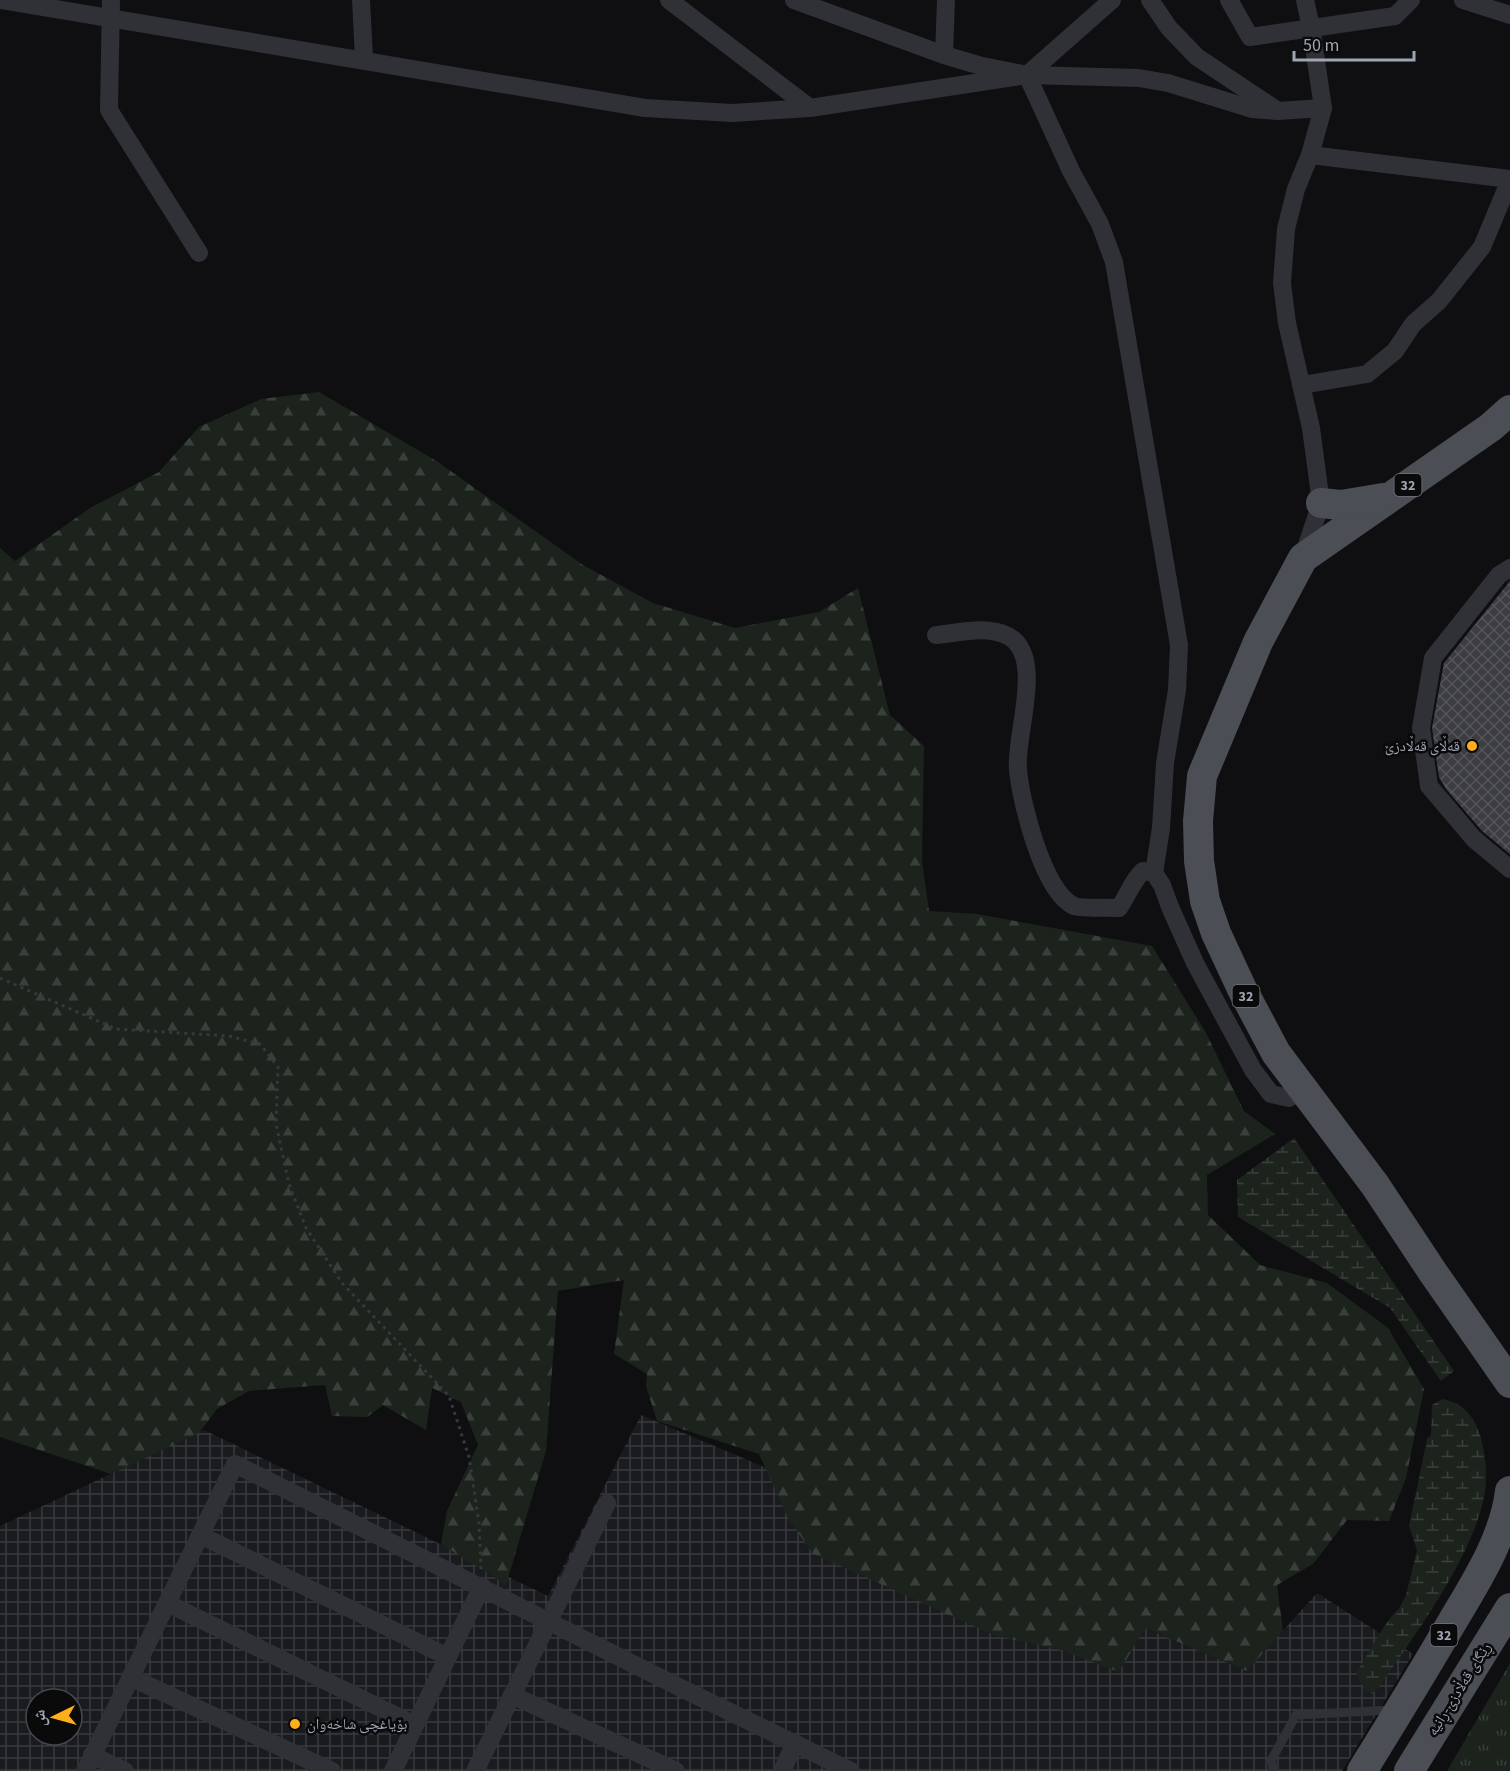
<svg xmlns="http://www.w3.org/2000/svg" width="1510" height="1771" viewBox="0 0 1510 1771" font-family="'Source Sans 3','Noto Naskh Arabic',sans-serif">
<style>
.industrial{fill:url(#industrial-grid);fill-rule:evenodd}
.forest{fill:url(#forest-firs)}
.wetland{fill:url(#wetland-marsh)}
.park{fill:url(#park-tufts)}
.building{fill:url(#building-cross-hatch);filter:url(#shadow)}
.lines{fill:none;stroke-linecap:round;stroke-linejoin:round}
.path{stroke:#36383d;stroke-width:3;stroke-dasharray:3 4.5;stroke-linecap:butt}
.service{stroke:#303136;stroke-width:9}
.minor{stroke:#303136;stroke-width:18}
.primary{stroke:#4b4e55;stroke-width:30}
.poi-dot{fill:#ffaf19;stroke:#0a0a0b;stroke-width:2}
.labels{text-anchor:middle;stroke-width:5;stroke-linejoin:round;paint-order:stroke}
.shield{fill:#0a0a0b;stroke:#727681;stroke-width:1.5}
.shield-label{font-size:14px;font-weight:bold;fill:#9ea5b3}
.poi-label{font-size:15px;fill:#9ea5b3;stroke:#0a0a0b;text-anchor:end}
.street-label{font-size:15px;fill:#9ea5b3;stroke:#0a0a0b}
</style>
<defs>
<pattern id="industrial-grid" width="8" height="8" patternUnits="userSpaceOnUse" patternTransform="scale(1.5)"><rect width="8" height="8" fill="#1a1b1e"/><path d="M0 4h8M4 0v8" fill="none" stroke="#38393c"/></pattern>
<pattern id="forest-firs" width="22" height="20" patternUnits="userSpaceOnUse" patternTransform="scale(1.5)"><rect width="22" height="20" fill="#1b231c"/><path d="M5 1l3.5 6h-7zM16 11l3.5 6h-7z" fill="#39403b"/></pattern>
<pattern id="wetland-marsh" width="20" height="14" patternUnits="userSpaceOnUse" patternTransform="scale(1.5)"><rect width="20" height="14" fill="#1b231c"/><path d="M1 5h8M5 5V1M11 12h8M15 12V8" fill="none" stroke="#39403b"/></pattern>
<pattern id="park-tufts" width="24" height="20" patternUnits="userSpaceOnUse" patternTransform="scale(1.5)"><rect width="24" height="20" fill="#1b231c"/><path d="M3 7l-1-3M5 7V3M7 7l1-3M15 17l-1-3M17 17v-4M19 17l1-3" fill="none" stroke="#39403b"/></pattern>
<pattern id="building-cross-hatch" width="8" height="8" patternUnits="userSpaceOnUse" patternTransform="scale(1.5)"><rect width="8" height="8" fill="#3b3c41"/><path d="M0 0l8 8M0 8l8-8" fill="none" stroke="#54555a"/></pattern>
<filter id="shadow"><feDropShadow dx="6" dy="4" stdDeviation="1.5" flood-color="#0009"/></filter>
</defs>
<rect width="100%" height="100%" fill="#0f0f11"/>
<path class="industrial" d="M641 1415 1247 1671 1317 1593 1413 1654 1342 1771H0V1526L204 1430 548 1596ZM36 1699H72V1735H36Z"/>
<path class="forest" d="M319 392 438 462 583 565 653 603 735 628 819 612 858 588 890 715 924 746 922 861 929 911 977 914 1152 946 1205 1031 1244 1111 1275 1134 1207 1175 1208 1215 1260 1265 1327 1283 1388 1328 1424 1389 1406 1478 1389 1521 1347 1520 1313 1564 1277 1585 1283 1631 1247 1671 1145 1628 1119 1672 1058 1649 996 1636 812 1553 788 1518 759 1454 657 1421 646 1386 647 1374 614 1354 624 1280 558 1291 546 1451 506 1585 441 1544 447 1511 478 1445 461 1402 432 1388 426 1430 383 1405 367 1417 332 1416 325 1385 249 1391 217 1409 199 1433 111 1474 0 1437V548L15 561 90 508 159 472 199 427 261 399Z"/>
<g class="wetland">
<path d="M1294 1138 1454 1371 1441 1381 1390 1308 1238 1217 1237 1180Z"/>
<path d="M1442 1399C1464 1403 1475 1417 1481 1438 1484 1451 1487 1466 1486 1479 1484 1544 1413 1637 1377 1690L1371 1694 1364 1689 1356 1673C1364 1661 1390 1613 1399 1609L1406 1595 1417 1550 1409 1526 1427 1439 1431 1435 1432 1405Z"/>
</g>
<path class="park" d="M1510 1663V1771H1447Z"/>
<path class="building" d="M1510 581V854L1482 831 1446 789 1439 777 1432 728 1444 663Z"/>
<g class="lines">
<path class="path" d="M0 978 116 1029 229 1036 260 1044 278 1067 276 1124 289 1184 306 1228 342 1283 449 1396 469 1457 479 1523 481 1569"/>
<path class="service" d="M1274 1771 1271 1761 1296 1715 1392 1710"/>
<g class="minor">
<path d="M2 0 645 108 732 113 810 108 1027 75 1112 0"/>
<path d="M111 0 109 110 199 253"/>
<path d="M361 0 364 59"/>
<path d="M669 0 810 108"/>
<path d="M794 0 944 55 978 65 1027 75 1139 78 1168 83 1252 109 1278 111"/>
<path d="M1150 0 1169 28 1197 57 1278 111 1323 108"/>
<path d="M1229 0 1250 37 1395 16 1411 0"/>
<path d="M1463 0 1510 15"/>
<path d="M944 55 946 0"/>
<path d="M1027 75 1071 171 1100 224 1114 262 1179 645 1177 690 1165 763 1161 828 1154 873"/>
<path d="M1310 155 1510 179"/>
<path d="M1302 385 1367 374 1395 351 1413 324 1439 301 1482 247 1510 180"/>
<path d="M1303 557 1321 503 1311 428 1287 323 1282 283 1286 229 1296 189 1310 155 1323 108 1311 27 1305 0"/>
<path d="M1510 568 1499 575 1433 658 1421 728 1429 786 1474 839 1510 869"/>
<path d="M936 635C959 633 986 625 1008 636 1046 656 1014 737 1018 770 1021 802 1043 892 1074 906 1080 909 1110 907 1119 908 1128 895 1132 881 1143 871L1154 873 1162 885 1170 907 1195 963 1253 1070 1271 1094 1289 1098 1303 1089"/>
<path d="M200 1535 448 1657"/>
<path d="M167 1603 415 1725"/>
<path d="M130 1677 332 1771"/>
<path d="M512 1695 676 1771"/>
<path d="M92 1755 125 1771"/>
<path d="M85 1771 235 1464 683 1689 851 1771"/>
<path d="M393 1771 482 1586"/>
<path d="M475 1771 607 1503"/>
<path d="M782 1771 795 1743"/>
</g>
<g class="primary">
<path d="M1510 410 1491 427 1303 558 1258 642 1202 776 1198 821 1199 861 1205 901 1216 933 1242 989 1276 1053 1375 1185 1434 1274 1510 1383"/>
<path d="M1321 503 1341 505 1383 498"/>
<path d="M1362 1771C1391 1724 1420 1677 1448 1629 1473 1586 1504 1541 1510 1491"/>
<path d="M1409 1771 1510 1608"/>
</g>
</g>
<g class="poi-dot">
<circle cx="1472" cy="746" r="6"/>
<circle cx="295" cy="1724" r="6"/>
</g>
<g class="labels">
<g class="shield">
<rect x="1394.5" y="474" width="27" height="22" rx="4.5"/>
<rect x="1232.5" y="985" width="27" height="22" rx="4.5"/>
<rect x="1430.5" y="1624" width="27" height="22" rx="4.5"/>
</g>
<g class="shield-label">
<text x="1408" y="490">32</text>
<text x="1246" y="1001">32</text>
<text x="1444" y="1640">32</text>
</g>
<g class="poi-label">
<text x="1460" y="751">قەڵای قەڵادزێ</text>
<text x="307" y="1729" text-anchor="start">بۆیاغچی شاخەوان</text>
</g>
<g class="street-label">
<text transform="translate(1459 1689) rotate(-58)" y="5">ڕێگای قەڵادزێ-ڕانیە</text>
</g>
</g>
<g transform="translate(54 1717) rotate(265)"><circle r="28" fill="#0a0a0b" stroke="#45484e" stroke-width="1.5"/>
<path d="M0-4.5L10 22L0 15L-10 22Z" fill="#ffaf19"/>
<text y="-9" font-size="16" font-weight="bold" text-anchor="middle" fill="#9ea5b3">ش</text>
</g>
<path d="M1294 51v9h120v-9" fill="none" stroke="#9ea5b3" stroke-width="3"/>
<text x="1303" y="51" font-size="18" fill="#9ea5b3" stroke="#0a0a0b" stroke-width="4.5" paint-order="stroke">50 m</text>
</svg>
